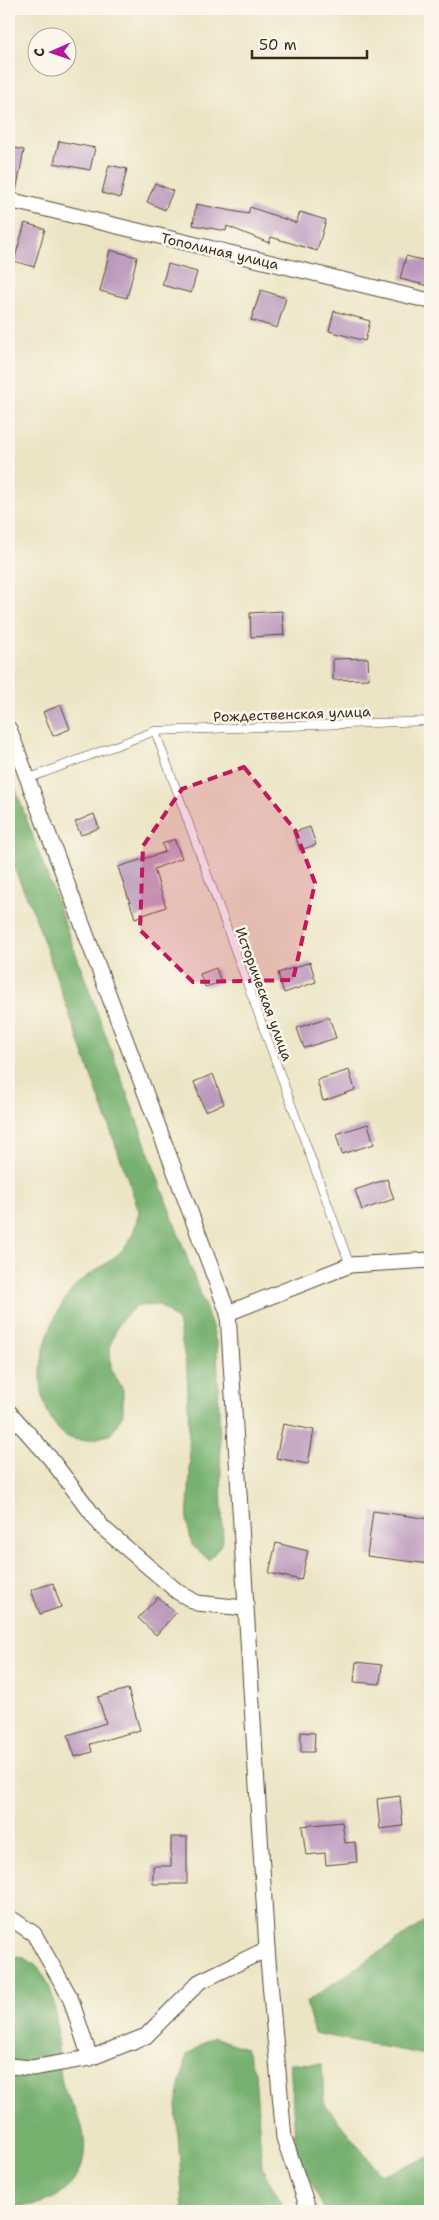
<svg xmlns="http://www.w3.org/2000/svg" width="439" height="2220" viewBox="0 0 439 2220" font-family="'Shantell Sans',sans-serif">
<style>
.forest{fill:#77b170;stroke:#596e47}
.building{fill:#bb9abd}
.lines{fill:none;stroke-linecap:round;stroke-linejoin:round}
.lane-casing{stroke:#564637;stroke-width:9}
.street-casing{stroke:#564637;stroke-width:17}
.lane{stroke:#fff;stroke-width:8}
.street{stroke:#fff;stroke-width:15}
.marked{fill:#c2185b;fill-opacity:0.2;stroke:#c2185b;stroke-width:4;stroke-dasharray:10 6;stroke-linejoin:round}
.labels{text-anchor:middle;stroke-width:5;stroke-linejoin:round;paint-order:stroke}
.street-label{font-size:14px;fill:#3b2a1e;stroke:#fbf7ec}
</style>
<rect width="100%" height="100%" fill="#fbf7ec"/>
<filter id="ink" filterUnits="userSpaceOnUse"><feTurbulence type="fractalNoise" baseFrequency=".02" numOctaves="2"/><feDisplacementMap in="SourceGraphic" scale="10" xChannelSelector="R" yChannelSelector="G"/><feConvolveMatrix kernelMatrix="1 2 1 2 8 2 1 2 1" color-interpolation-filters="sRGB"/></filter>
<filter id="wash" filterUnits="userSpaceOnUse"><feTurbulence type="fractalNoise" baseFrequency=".0096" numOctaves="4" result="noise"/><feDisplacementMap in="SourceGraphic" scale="20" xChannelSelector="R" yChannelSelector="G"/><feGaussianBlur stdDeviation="1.12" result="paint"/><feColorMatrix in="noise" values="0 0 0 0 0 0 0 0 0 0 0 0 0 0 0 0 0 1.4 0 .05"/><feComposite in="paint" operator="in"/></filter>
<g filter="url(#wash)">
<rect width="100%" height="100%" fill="#ece5c5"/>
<g class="forest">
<path d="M9 771 211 1323 217 1346 223 1542 209 1560 192 1545 187 1522 190 1474 187 1370 178 1321 159 1305 136 1306 119 1323 110 1345 111 1369 123 1390V1414L111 1434C93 1440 73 1446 59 1430 24 1389 45 1319 78 1283 83 1278 91 1274 97 1270 125 1250 132 1245 139 1211L33 911 9 857Z"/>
<path d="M430 1918V2056L314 2033 306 2002Z"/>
<path d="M19 1956C67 1972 53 2044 62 2082 66 2098 78 2111 82 2127 95 2178 57 2210 9 2206V1958Z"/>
<path d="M213 2037 245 2048 255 2072 262 2168 286 2211H183L176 2105 187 2055Z"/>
<path d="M290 2063 322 2064 324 2103 381 2175 430 2157V2211H325L296 2152Z"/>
</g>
<g id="blocks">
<g class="building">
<path d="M59 141 95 148 90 170 54 163Z"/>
<path d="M9 147 24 150 16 192 9 191Z"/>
<path d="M109 165 127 169 120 198 102 193Z"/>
<path d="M155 183 173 191 165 210 147 202Z"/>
<path d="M196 204 248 214 250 207 296 223 300 212 326 220 317 251 271 237 269 243 227 226 226 231 193 225Z"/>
<path d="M25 223 45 229 34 267 14 261Z"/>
<path d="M110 250 137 257 127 298 100 291Z"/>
<path d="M406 256 430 262 429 286 400 279Z"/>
<path d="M168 264 197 272 191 293 162 285Z"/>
<path d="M261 290 286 298 277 328 251 320Z"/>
<path d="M334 311 370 321 365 341 329 331Z"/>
<path d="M282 611 284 635 251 637 250 613Z"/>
<path d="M368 658 369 679 333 680V659Z"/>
<path d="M61 705 70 729 53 736 43 712Z"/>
<path d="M94 814 99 828 81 835 75 822Z"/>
<path d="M310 827 316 845 300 850 294 832Z"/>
<path d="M174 839 182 858 154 869 166 907 135 918 118 867 165 852 162 844Z"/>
<path d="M310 962 316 982 284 993 278 973Z"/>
<path d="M216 968 221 982 205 987 200 974Z"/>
<path d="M329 1017 336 1038 304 1048 297 1028Z"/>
<path d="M349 1070 355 1090 323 1101 317 1080Z"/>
<path d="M213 1074 224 1104 205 1111 194 1082Z"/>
<path d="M368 1124 374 1144 342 1154 336 1134Z"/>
<path d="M387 1179 394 1199 362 1210 355 1190Z"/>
<path d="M283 1424 314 1430 308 1464 276 1458Z"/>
<path d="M373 1511 430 1519V1564L367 1556Z"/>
<path d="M276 1543 308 1551 301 1580 269 1573Z"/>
<path d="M53 1583 61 1607 40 1614 31 1590Z"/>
<path d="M158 1597 176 1613 156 1635 138 1618Z"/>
<path d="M356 1662 382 1665 380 1684 354 1682Z"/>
<path d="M128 1689 140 1730 90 1744 92 1752 75 1757 68 1735 106 1723 98 1697Z"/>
<path d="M301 1732 315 1733 314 1752H301Z"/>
<path d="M400 1796 403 1826 380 1829 377 1799Z"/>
<path d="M342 1822 345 1843 355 1842 357 1862 326 1865 325 1853 306 1855 302 1826Z"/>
<path d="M171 1837H187V1884H153V1866H171Z"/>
</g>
</g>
</g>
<g filter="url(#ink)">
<use href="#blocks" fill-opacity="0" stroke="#564637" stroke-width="1"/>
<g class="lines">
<g class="lane-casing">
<g id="lane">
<path d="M155 731 350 1265"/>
<path d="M27 779 155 731 430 721"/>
</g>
</g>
<g class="street-casing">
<g id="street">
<path d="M9 200 430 301"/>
<path d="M9 729 228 1313 267 1949 284 2138 309 2211"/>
<path d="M228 1313 350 1265 430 1260"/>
<path d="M9 1412 50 1458 103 1528 178 1592 197 1603 244 1608"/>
<path d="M9 1917 34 1934 70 1997 90 2058"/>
<path d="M9 2066 32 2068 90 2058 146 2036 199 1982 267 1949"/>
</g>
</g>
<use href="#lane" class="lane"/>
<use href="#street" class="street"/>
</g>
</g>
<path class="marked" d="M244 767 295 830 315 883 293 980 193 982 140 930 143 846 182 789Z"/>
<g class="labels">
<g class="street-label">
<text transform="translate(220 251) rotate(13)" y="5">Тополиная улица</text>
<text transform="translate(292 714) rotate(-2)" y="5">Рождественская улица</text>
<text transform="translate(264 994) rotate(70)" y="5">Историческая улица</text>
</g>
</g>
<rect width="439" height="2220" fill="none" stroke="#fbf7ec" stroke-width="30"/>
<g transform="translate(52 52) rotate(268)"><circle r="24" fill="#fbf7ec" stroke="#aea59a"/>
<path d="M0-4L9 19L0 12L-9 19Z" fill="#b5179e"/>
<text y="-8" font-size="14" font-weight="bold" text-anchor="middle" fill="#3b2a1e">С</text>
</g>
<path d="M252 50v8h115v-8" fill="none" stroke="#3b2a1e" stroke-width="2.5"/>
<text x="259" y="50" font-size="15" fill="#3b2a1e" stroke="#fbf7ec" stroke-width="4" paint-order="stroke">50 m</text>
</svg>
